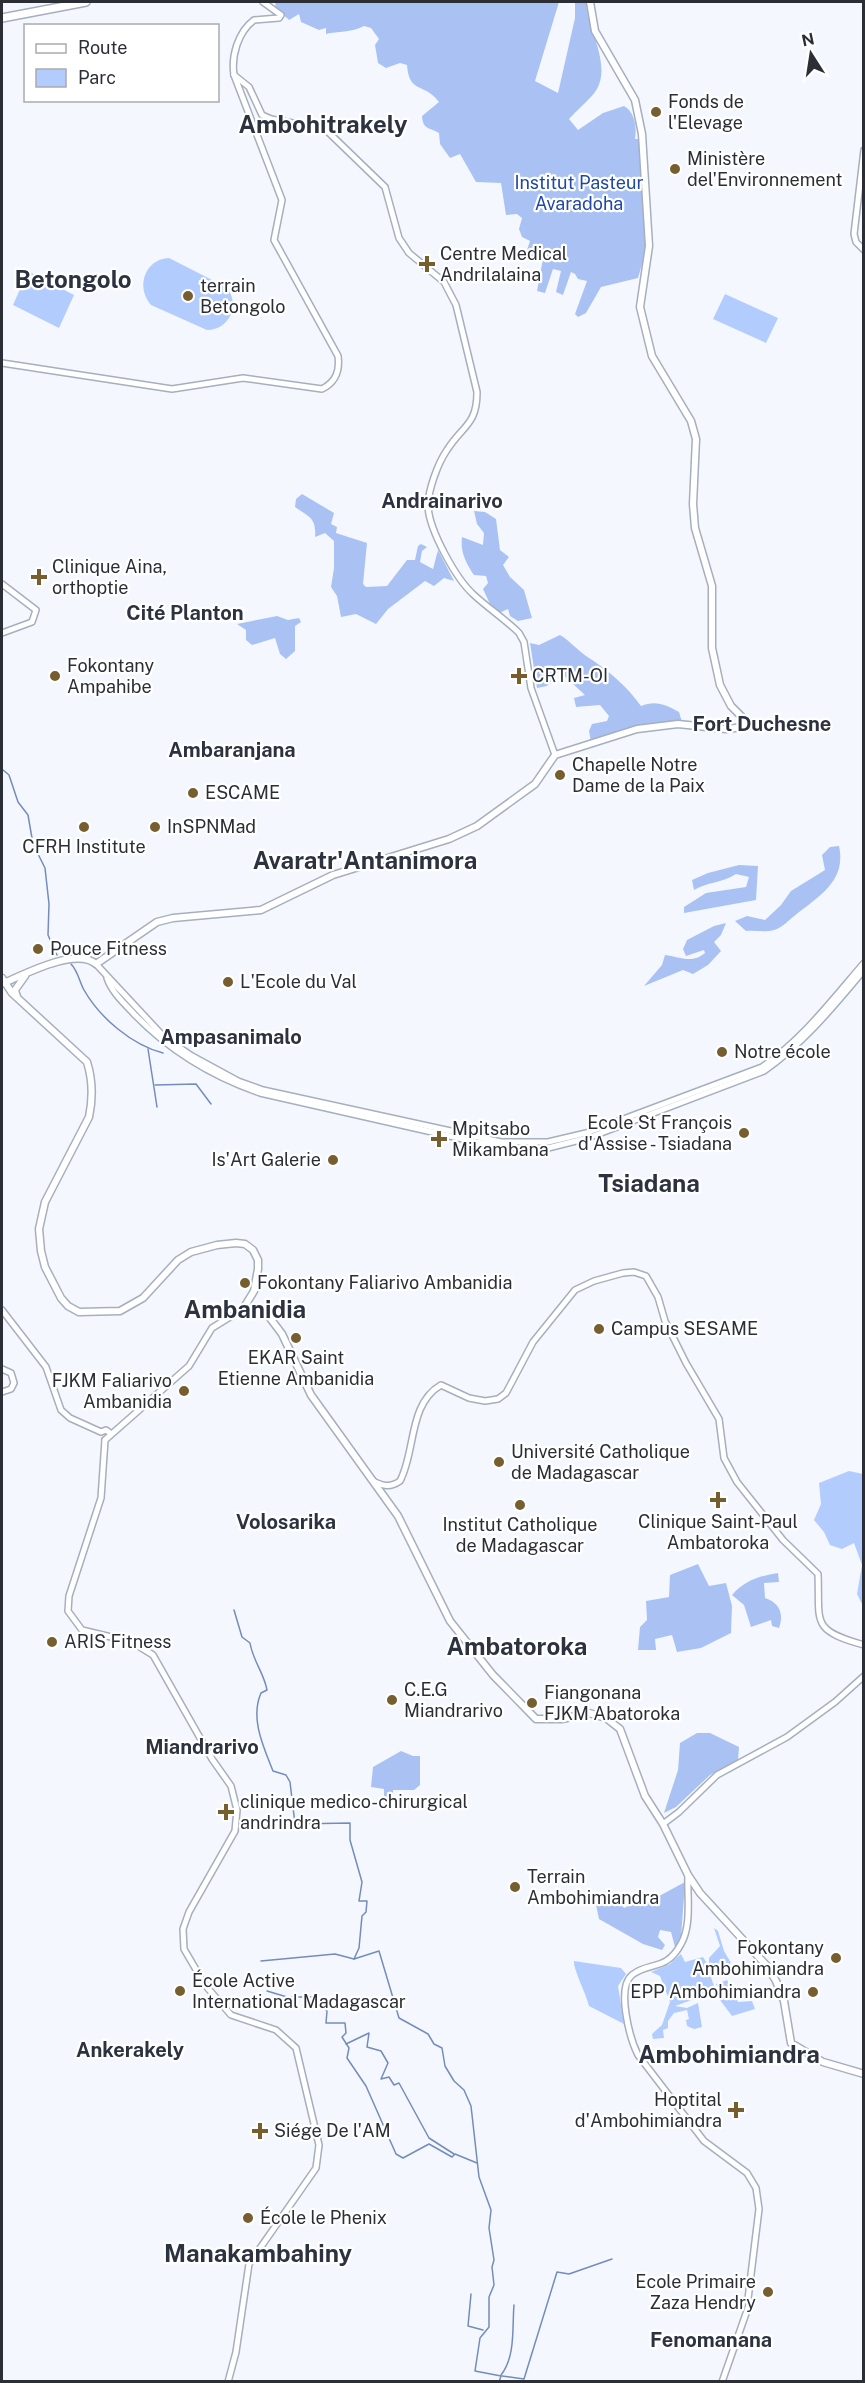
<svg xmlns="http://www.w3.org/2000/svg" width="865" height="2383" viewBox="0 0 865 2383" font-family="'Public Sans',sans-serif">
<style>
.green{fill:#b2ccfe}
.forest{fill:#a9c2f3}
.lines{fill:none;stroke-linecap:round;stroke-linejoin:round}
.stream{stroke:#748cbb;stroke-width:1.5}
.tertiary-casing{stroke:#a6afbe;stroke-width:8}
.secondary-casing{stroke:#a6afbe;stroke-width:9}
.primary-casing{stroke:#a6afbe;stroke-width:10}
.tertiary{stroke:#fff;stroke-width:5}
.secondary{stroke:#fff;stroke-width:6}
.primary{stroke:#fff;stroke-width:7}
.poi-dot{fill:#765e2f;stroke:#fff;stroke-width:2}
.labels{text-anchor:middle;stroke-width:4.5;stroke-linejoin:round;paint-order:stroke}
.poi-label{font-size:18px;fill:#2b2e34;stroke:#fff;text-anchor:start}
.park-label{font-size:18px;fill:#2048a4;stroke:#fff}
.neighbourhood-label{font-size:20px;font-weight:bold;fill:#2c3340;stroke:#fff}
.district-label{font-size:24px;font-weight:bold;fill:#2c3340;stroke:#fff}
</style>
<rect width="100%" height="100%" fill="#f4f8fe"/>
<g class="green">
<path d="M169 258 226 287C241 303 230 330 207 330L151 305C135 287 145 259 169 258Z"/>
<path d="M28 271 74 295 59 328 13 305Z"/>
<path d="M725 294 778 318 766 343 713 319Z"/>
<path d="M849 1471 863 1474V1606L857 1594 862 1565 854 1543 842 1549 830 1545 824 1532 814 1520 821 1504 819 1483Z"/>
<path d="M714 1928 718 1931 724 1951 731 1963 724 1969H708L718 1997 723 2000 716 1984 727 1980 738 2002 752 2001 755 2009 732 2016 714 1992 675 2006 687 2008 698 2003 702 2027 694 2029 687 2026 686 2020 689 2019 687 2010 674 2013 668 2021V2028L663 2030 664 2038 653 2039 652 2034 662 2025 670 2002 660 1976 651 1972 670 1964 681 1954 685 1962 703 1957 709 1967V1958L720 1946Z"/>
<path d="M574 1961 621 1968 626 1974 618 1986 624 2024 589 2006C586 1993 573 1969 574 1961Z"/>
</g>
<g class="forest">
<path d="M275 2H559L535 81 558 93 575 18V2H586C588 30 613 67 595 92 588 101 577 110 569 119L578 130 603 113 624 106C635 112 637 128 635 139H641L647 247 638 278 601 287 586 313 578 317 575 314 587 281 578 279 575 274 571 272 563 295 556 292 561 271 553 269 545 293 537 291 543 259 525 256 530 241 522 237 519 229 522 218 517 214 506 215 501 183 476 182 460 154 450 158 440 144 439 133C429 127 423 130 422 116L439 102C424 82 409 94 407 65L400 63 386 68 378 63 375 45 379 39 371 28 364 26C351 33 338 31 326 34V28L319 30 301 22 299 14 289 20 276 8Z"/>
<path d="M302 494 334 513 331 524 337 527 336 533 367 543 363 584 366 587 387 586 407 560H415L418 546 421 544 427 547 422 551 420 562 433 569 438 550 454 581 444 578 434 586 425 581 388 609 376 624 356 614 341 617 337 596 331 587 334 568V541L325 533 315 537C317 517 307 516 295 507L296 499Z"/>
<path d="M474 511 485 512 496 519 500 550 509 557 503 565 510 577 524 590 532 618 518 621 510 616 508 609 499 613 490 604 483 589 488 583 486 576 474 575C466 563 460 552 462 537L483 545 484 533 477 524Z"/>
<path d="M277 616 288 620 299 618 301 622 295 626V651L286 659 280 654 275 638 252 645 246 640V630L237 624Z"/>
<path d="M560 635C570 641 576 649 586 656 608 670 626 685 641 706 656 700 666 705 679 712L682 722 591 742 589 731 592 724 607 721 609 716 600 705 576 707 574 698 585 695 559 671 547 686 537 688 530 643 539 645Z"/>
<path d="M839 846C847 882 817 897 793 917 787 922 778 931 769 931 762 932 754 930 746 931L735 921 747 916 765 920 781 905 791 891 825 870 822 855 830 847Z"/>
<path d="M739 865 758 866 756 900 684 913V907L706 893 746 887 749 877 736 874C722 883 707 882 694 890L692 880 708 873Z"/>
<path d="M726 923 721 935 714 942 721 951 708 965 693 974 683 970 644 986 662 965 665 955C680 957 692 964 705 953L704 950 686 956 683 949 687 940 714 926Z"/>
<path d="M698 1564 709 1586 726 1583 732 1606 731 1633 701 1648 677 1652 672 1635 655 1639 656 1650H638L640 1627 647 1620 646 1601 669 1597 670 1575Z"/>
<path d="M778 1573 779 1582 764 1583 765 1598C780 1603 784 1614 779 1628L772 1626 771 1620 751 1627 744 1605 732 1595C744 1581 759 1576 778 1573Z"/>
<path d="M697 1733H710L739 1747 738 1760 710 1775 676 1807 664 1813 678 1770 680 1743Z"/>
<path d="M401 1751 413 1756H420V1785L414 1790H393V1803L384 1806V1789L371 1787 373 1767Z"/>
<path d="M685 1882 681 1938 675 1947 671 1932 660 1930 658 1937 665 1945 662 1950 643 1944 599 1919 596 1905 614 1896 624 1908 637 1902 650 1901Z"/>
</g>
<g class="lines">
<g class="stream">
<path d="M2 769 9 775 18 802 28 815 33 844 45 868 49 904 48 935 57 955"/>
<path d="M71 964C78 971 79 981 84 990 100 1018 132 1045 163 1053"/>
<path d="M148 1049 157 1107"/>
<path d="M155 1085 196 1084 211 1104"/>
<path d="M234 1610 242 1637 250 1643C253 1661 264 1673 267 1690L261 1693C250 1718 263 1746 273 1771L286 1775 290 1782 295 1824 350 1823V1840L362 1882 359 1901H367L366 1912 362 1916 359 1948 354 1959 379 1951 399 2018 428 2034 434 2044 442 2048 445 2066 454 2081 464 2090 471 2106 479 2177 491 2210 489 2228 494 2260 492 2267 494 2285 489 2297V2327L480 2338 475 2371 501 2376 499 2382"/>
<path d="M261 1961 335 1954 354 1959"/>
<path d="M267 1991 287 1997H314L327 2011 326 2023H345L346 2033 342 2037 349 2048 347 2058 366 2086 396 2154 403 2158 429 2144 452 2157 455 2154 477 2163"/>
<path d="M346 2044 369 2033 367 2047 381 2051 388 2063 381 2079 389 2077 394 2085 399 2083 429 2138 454 2154"/>
<path d="M471 2294 468 2326 483 2330"/>
<path d="M501 2375C516 2356 512 2326 514 2305"/>
<path d="M502 2376 524 2379 557 2272 569 2274 612 2259"/>
</g>
<g class="tertiary-casing">
<g id="tertiary">
<path d="M234 75 249 87 262 115 271 119 325 129 385 187 399 238 409 253 444 282 456 305 477 392C477 425 463 425 447 450 438 463 428 490 428 506 429 530 456 579 474 595 488 608 505 619 519 633L524 642 531 688 555 755"/>
<path d="M864 150 854 234 856 242 864 250"/>
<path d="M2 363 172 389 243 378 322 389C336 382 340 371 338 356L274 240 282 200 234 75C231 56 238 32 254 20L279 18 281 15 263 2"/>
<path d="M2 584 36 610 32 622 2 633"/>
<path d="M96 964 164 1037 192 1056 238 1081 263 1090 501 1142H548L586 1133 762 1067C803 1039 832 1000 864 963"/>
<path d="M107 978C112 993 125 1004 135 1015 171 1052 211 1076 260 1093L476 1142 526 1149 548 1148 588 1138 764 1071C804 1043 833 1007 864 970"/>
<path d="M2 1310 46 1367 61 1410 70 1418 101 1432 106 1430 110 1433"/>
<path d="M2 1369 11 1373 14 1383 11 1389 2 1392"/>
<path d="M105 1440 101 1498 69 1596 68 1611 82 1630 132 1642 153 1655 212 1759 231 1786 237 1810 235 1831 189 1912 183 1929 184 1949 205 1985 231 2015 276 2030 296 2048 319 2145 316 2168 249 2264 236 2352 228 2382"/>
<path d="M105 1440 189 1366 212 1328 243 1309"/>
<path d="M373 1481C383 1486 390 1488 400 1481 416 1451 408 1404 441 1385L469 1398 485 1401 498 1399 506 1393 533 1342 575 1290 594 1281 623 1273 634 1272 646 1276 658 1297 665 1321 686 1363 719 1419 724 1458 737 1482 783 1540 818 1574C820 1623 810 1630 864 1645"/>
<path d="M663 1824 679 1812 717 1775 787 1737 835 1702 864 1676"/>
<path d="M688 1875C687 1896 692 1925 681 1944 666 1972 649 1961 632 1975 616 1988 630 2039 638 2055L704 2141 747 2173 756 2188 759 2209 748 2299 750 2302 722 2382"/>
</g>
</g>
<g class="secondary-casing">
<g id="secondary">
<path d="M2 978 12 993 87 1062C93 1081 93 1098 89 1117L45 1202 39 1229 41 1251 45 1267 61 1298 68 1306 79 1312 120 1311 143 1298 178 1260 191 1252 217 1245 236 1243 245 1244 253 1250 258 1260V1269L254 1291 243 1309"/>
<path d="M4 983C25 974 76 947 96 964L157 922 173 918 261 910 333 875 449 839 477 826 535 784 555 755 637 729 678 724 726 729 744 727V719L731 706 720 685 712 648V586L695 528 693 504 696 439 691 421 652 356 640 307 649 246 642 134 635 100 595 31 590 2"/>
<path d="M17 997 15 990 25 976"/>
<path d="M243 1309 246 1311 251 1309 267 1314 282 1334 311 1395 398 1516 450 1621 493 1675 536 1719H562L589 1713 606 1718 620 1729 645 1796 663 1824 688 1875 700 1893 767 1966 776 1981 784 2001 791 2043 823 2062 864 2074"/>
</g>
</g>
<g class="primary-casing">
<path id="primary" d="M2 18 86 2"/>
</g>
<use href="#tertiary" class="tertiary"/>
<use href="#secondary" class="secondary"/>
<use href="#primary" class="primary"/>
</g>
<g class="poi-dot">
<circle cx="656" cy="112" r="6"/>
<circle cx="675" cy="169" r="6"/>
<path d="M424 255h6v6h6v6h-6v6h-6v-6h-6v-6h6z"/>
<circle cx="188" cy="296" r="6"/>
<path d="M36 568h6v6h6v6h-6v6h-6v-6h-6v-6h6z"/>
<circle cx="55" cy="676" r="6"/>
<path d="M516 667h6v6h6v6h-6v6h-6v-6h-6v-6h6z"/>
<circle cx="560" cy="775" r="6"/>
<circle cx="193" cy="793" r="6"/>
<circle cx="84" cy="827" r="6"/>
<circle cx="155" cy="827" r="6"/>
<circle cx="38" cy="949" r="6"/>
<circle cx="228" cy="982" r="6"/>
<circle cx="722" cy="1052" r="6"/>
<circle cx="744" cy="1133" r="6"/>
<path d="M436 1130h6v6h6v6h-6v6h-6v-6h-6v-6h6z"/>
<circle cx="333" cy="1160" r="6"/>
<circle cx="245" cy="1283" r="6"/>
<circle cx="599" cy="1329" r="6"/>
<circle cx="296" cy="1338" r="6"/>
<circle cx="184" cy="1391" r="6"/>
<circle cx="499" cy="1462" r="6"/>
<path d="M715 1491h6v6h6v6h-6v6h-6v-6h-6v-6h6z"/>
<circle cx="520" cy="1505" r="6"/>
<circle cx="52" cy="1642" r="6"/>
<circle cx="392" cy="1700" r="6"/>
<circle cx="532" cy="1703" r="6"/>
<path d="M223 1803h6v6h6v6h-6v6h-6v-6h-6v-6h6z"/>
<circle cx="515" cy="1887" r="6"/>
<circle cx="836" cy="1958" r="6"/>
<circle cx="180" cy="1991" r="6"/>
<circle cx="813" cy="1992" r="6"/>
<path d="M733 2101h6v6h6v6h-6v6h-6v-6h-6v-6h6z"/>
<path d="M257 2122h6v6h6v6h-6v6h-6v-6h-6v-6h6z"/>
<circle cx="248" cy="2218" r="6"/>
<circle cx="768" cy="2292" r="6"/>
</g>
<g class="labels">
<g class="poi-label">
<text x="668" y="108">Fonds de<tspan x="668" dy="21">l'Elevage</tspan></text>
<text x="687" y="165">Ministère<tspan x="687" dy="21">del'Environnement</tspan></text>
<text x="440" y="260">Centre Medical<tspan x="440" dy="21">Andrilalaina</tspan></text>
<text x="200" y="292">terrain<tspan x="200" dy="21">Betongolo</tspan></text>
<text x="52" y="573">Clinique Aina,<tspan x="52" dy="21">orthoptie</tspan></text>
<text x="67" y="672">Fokontany<tspan x="67" dy="21">Ampahibe</tspan></text>
<text x="532" y="682">CRTM-OI</text>
<text x="572" y="771">Chapelle Notre<tspan x="572" dy="21">Dame de la Paix</tspan></text>
<text x="205" y="799">ESCAME</text>
<text x="167" y="833">InSPNMad</text>
<text x="84" y="853" text-anchor="middle">CFRH Institute</text>
<text x="50" y="955">Pouce Fitness</text>
<text x="240" y="988">L'Ecole du Val</text>
<text x="734" y="1058">Notre école</text>
<text x="732" y="1129" text-anchor="end">Ecole St François<tspan x="732" dy="21">d'Assise - Tsiadana</tspan></text>
<text x="452" y="1135">Mpitsabo<tspan x="452" dy="21">Mikambana</tspan></text>
<text x="321" y="1166" text-anchor="end">Is'Art Galerie</text>
<text x="257" y="1289">Fokontany Faliarivo Ambanidia</text>
<text x="611" y="1335">Campus SESAME</text>
<text x="296" y="1364" text-anchor="middle">EKAR Saint<tspan x="296" dy="21">Etienne Ambanidia</tspan></text>
<text x="172" y="1387" text-anchor="end">FJKM Faliarivo<tspan x="172" dy="21">Ambanidia</tspan></text>
<text x="511" y="1458">Université Catholique<tspan x="511" dy="21">de Madagascar</tspan></text>
<text x="718" y="1528" text-anchor="middle">Clinique Saint-Paul<tspan x="718" dy="21">Ambatoroka</tspan></text>
<text x="520" y="1531" text-anchor="middle">Institut Catholique<tspan x="520" dy="21">de Madagascar</tspan></text>
<text x="64" y="1648">ARIS Fitness</text>
<text x="404" y="1696">C.E.G<tspan x="404" dy="21">Miandrarivo</tspan></text>
<text x="544" y="1699">Fiangonana<tspan x="544" dy="21">FJKM Abatoroka</tspan></text>
<text x="240" y="1808">clinique medico-chirurgical<tspan x="240" dy="21">andrindra</tspan></text>
<text x="527" y="1883">Terrain<tspan x="527" dy="21">Ambohimiandra</tspan></text>
<text x="824" y="1954" text-anchor="end">Fokontany<tspan x="824" dy="21">Ambohimiandra</tspan></text>
<text x="192" y="1987">École Active<tspan x="192" dy="21">International Madagascar</tspan></text>
<text x="801" y="1998" text-anchor="end">EPP Ambohimiandra</text>
<text x="722" y="2106" text-anchor="end">Hoptital<tspan x="722" dy="21">d'Ambohimiandra</tspan></text>
<text x="274" y="2137">Siége De l'AM</text>
<text x="260" y="2224">École le Phenix</text>
<text x="756" y="2288" text-anchor="end">Ecole Primaire<tspan x="756" dy="21">Zaza Hendry</tspan></text>
</g>
<g class="park-label">
<text x="579" y="189">Institut Pasteur<tspan x="579" dy="21">Avaradoha</tspan></text>
</g>
<g class="neighbourhood-label">
<text x="442" y="508">Andrainarivo</text>
<text x="185" y="620">Cité Planton</text>
<text x="762" y="731">Fort Duchesne</text>
<text x="232" y="757">Ambaranjana</text>
<text x="231" y="1044">Ampasanimalo</text>
<text x="286" y="1529">Volosarika</text>
<text x="202" y="1754">Miandrarivo</text>
<text x="130" y="2057">Ankerakely</text>
<text x="711" y="2347">Fenomanana</text>
</g>
<g class="district-label">
<text x="323" y="133">Ambohitrakely</text>
<text x="73" y="288">Betongolo</text>
<text x="365" y="869">Avaratr'Antanimora</text>
<text x="649" y="1192">Tsiadana</text>
<text x="245" y="1318">Ambanidia</text>
<text x="517" y="1655">Ambatoroka</text>
<text x="729" y="2063">Ambohimiandra</text>
<text x="258" y="2262">Manakambahiny</text>
</g>
</g>
<rect width="865" height="2383" fill="none" stroke="#2b2e34" stroke-width="6"/>
<rect x="24" y="24" width="195" height="78" fill="#ffffff" stroke="#aaabae" stroke-width="1.5"/>
<rect x="36" y="44" width="30" height="9" fill="#ffffff" stroke="#aaabae" stroke-width="1.5"/>
<text x="78" y="54" font-size="18" fill="#2b2e34">Route</text>
<rect x="36" y="69" width="30" height="18" fill="#b2ccfe" stroke="#aaabae" stroke-width="1.5"/>
<text x="78" y="84" font-size="18" fill="#2b2e34">Parc</text>
<g transform="translate(811 54) rotate(348)" stroke="#ffffff" stroke-width="4.5" paint-order="stroke">
<path d="M0-4.5L10 22L0 15L-10 22Z" fill="#2b2e34"/>
<text y="-9" font-size="16" font-weight="bold" text-anchor="middle" fill="#2b2e34">N</text>
</g>
</svg>
